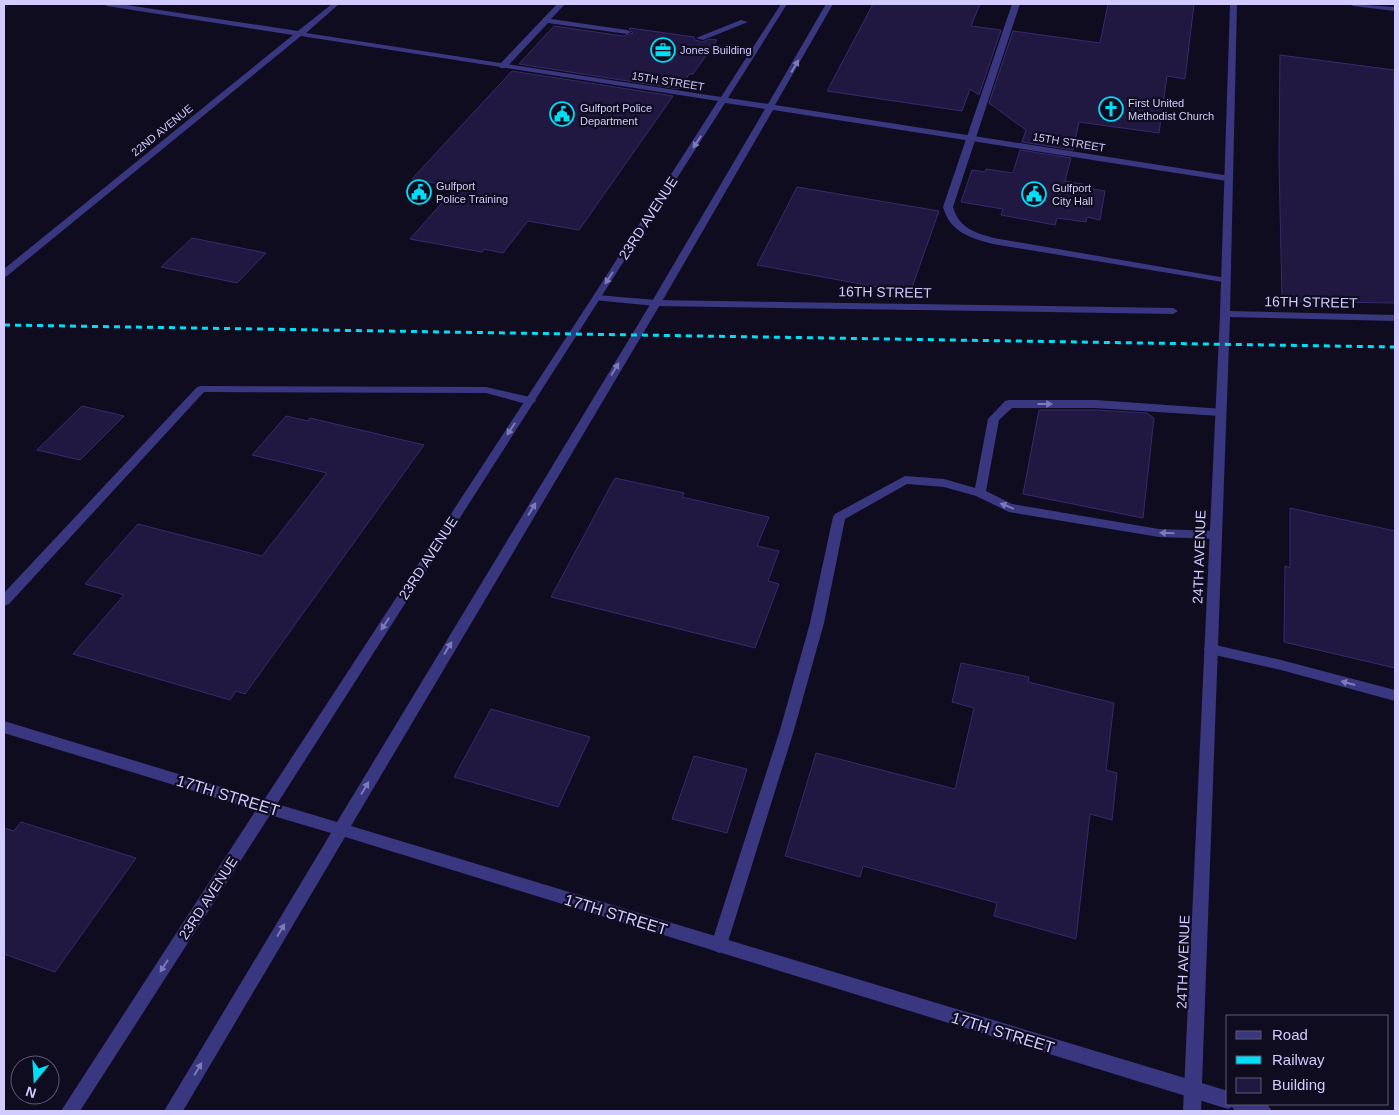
<svg xmlns="http://www.w3.org/2000/svg" width="1399" height="1115" viewBox="0 0 1399 1115" font-family="Helvetica,sans-serif">
<style>
.building{fill:#201840;stroke:#372a6d}
.lines{fill:none;stroke-linecap:round;stroke-linejoin:round}
.service{fill:#39377f;fill-rule:evenodd}
.minor{fill:#39377f;fill-rule:evenodd}
.tertiary{fill:#39377f;fill-rule:evenodd}
.rail{stroke:#00def6;stroke-width:3;stroke-dasharray:6 5;stroke-linecap:butt}
.oneway{fill:#7d7ab9}
.labels{text-anchor:middle;stroke-width:4.5;stroke-linejoin:round;paint-order:stroke}
.far-poi-label{font-size:11px;fill:#d1cbff;stroke:#100c1f;text-anchor:start}
.far-street-label{font-size:11px;fill:#d1cbff;stroke:#100c1f}
.street-label{font-size:14px;fill:#d1cbff;stroke:#100c1f}
.near-street-label{font-size:16px;fill:#d1cbff;stroke:#100c1f}
</style>
<rect width="100%" height="100%" fill="#100c1f"/>
<g class="building">
<path d="M873 4H980L971 26 1001 30 979 95 970 89 962 111 827 91Z"/>
<path d="M1108 4H1194L1185 79 1167 76 1159 133 1079 122 1073 150 1022 142 1026 130 989 103 1013 31 1100 43Z"/>
<path d="M554 26 623 36 633 33 629 29 630 28 694 37 695 40 702 42 710 39 717 40 693 74H689L679 89 519 64Z"/>
<path d="M1280 55 1394 70 1395 303 1282 301 1279 160Z"/>
<path d="M512 71 673 96 579 230 528 221 503 253 484 249 482 252 410 239 456 187 412 179Z"/>
<path d="M1020 150 1071 158 1065 181 1093 186V189L1105 191 1100 220 1087 217 1086 222 1057 218 1055 225 1001 215 1003 209 961 202 972 170 985 172 986 169 1013 173Z"/>
<path d="M797 187 939 211 910 293 757 265Z"/>
<path d="M192 238 266 253 237 283 161 267Z"/>
<path d="M82 406 124 416 80 460 37 450Z"/>
<path d="M1039 410H1096L1147 413 1154 418 1143 518 1023 494Z"/>
<path d="M286 416 308 421 310 418 424 445 245 694 236 691 230 700 73 654 124 595 85 584 138 524 262 556 327 473 252 455Z"/>
<path d="M615 478 684 493 682 497 769 517 757 546 779 551 768 581 779 584 755 648 551 597Z"/>
<path d="M1290 508 1395 531V668L1284 642 1285 566 1290 568Z"/>
<path d="M961 663 1029 677 1028 682 1114 703 1106 770 1117 773 1112 820 1090 814 1076 939 994 916 997 903 863 866 860 877 785 856 816 753 955 789 974 708 952 702Z"/>
<path d="M491 709 590 737 558 807 454 777Z"/>
<path d="M694 756 747 769 727 833 672 819Z"/>
<path d="M21 822 136 858 55 972 4 954V828L14 831Z"/>
</g>
<g class="lines">
<g class="service">
<path d="M557 4H565L551 19 627 30 631 32 627 34 548 23 506 68H500V64Z"/>
<path d="M1012 4H1020L953 207C959 228 975 233 994 238L1226 278 1231 281 1229 283 993 244C970 238 950 232 943 207Z"/>
<path d="M741 20 748 22 703 40 696 38Z"/>
<path d="M201 386 486 387 534 398 536 401 530 405 486 393 204 392 9 604 4 606V593L197 387Z"/>
<path d="M1009 400H1095L1224 409 1226 412 1224 415 1220 416 1095 408H1012L999 420 986 491 1012 504 1159 529 1215 531 1221 535 1215 539 1159 537 1009 512 976 496 944 487 907 484 845 519 824 623 794 730 727 945 725 950 719 953 713 950 711 945 780 730 810 623 833 517 835 514 905 476 944 479 975 488 988 419 1005 401Z"/>
<path d="M1211 644 1281 660 1395 690V701L1281 670 1206 653 1204 649 1206 645Z"/>
</g>
<g class="minor">
<path d="M1230 4H1237L1230 311 1395 315V321L1230 317 1201 1111H1183L1220 314Z"/>
<path d="M1350 4 1395 7V11L1353 6Z"/>
<path d="M597 295 656 300 1173 308 1178 311 1173 314 656 306 593 300V296Z"/>
</g>
<path class="tertiary" d="M104 4H120L298 31 332 4H339L306 33 721 97 781 4H787L728 98 768 104 826 4H833L775 105 1230 176V180L1227 181 773 110 661 303 351 826 1228 1091V1104H1267L1272 1111H1235L1232 1107 1228 1109 345 837 183 1111H164L331 833 270 815 80 1111H61L256 810 4 733V721L264 800 592 298 718 101 301 36 7 276 4 277V269L293 35 107 6ZM725 103 765 109 651 303 337 822 277 804Z"/>
<path class="rail" d="M4 325 1395 347"/>
</g>
<defs><path id="oneway-solid" d="M-6-.8H1V-3.2L6.5 0L1 3.2V.8H-6Z" transform="scale(1.25)"/></defs>
<g class="oneway">
<use href="#oneway-solid" transform="translate(795 66) rotate(-60)"/>
<use href="#oneway-solid" transform="translate(697 142) rotate(123)"/>
<use href="#oneway-solid" transform="translate(609 278) rotate(123)"/>
<use href="#oneway-solid" transform="translate(615 369) rotate(-59)"/>
<use href="#oneway-solid" transform="translate(1045 404)"/>
<use href="#oneway-solid" transform="translate(511 429) rotate(123)"/>
<use href="#oneway-solid" transform="translate(1007 506) rotate(-158)"/>
<use href="#oneway-solid" transform="translate(532 509) rotate(-59)"/>
<use href="#oneway-solid" transform="translate(1167 533) rotate(-178)"/>
<use href="#oneway-solid" transform="translate(385 624) rotate(123)"/>
<use href="#oneway-solid" transform="translate(448 648) rotate(-59)"/>
<use href="#oneway-solid" transform="translate(1348 683) rotate(-165)"/>
<use href="#oneway-solid" transform="translate(365 788) rotate(-59)"/>
<use href="#oneway-solid" transform="translate(281 930) rotate(-59)"/>
<use href="#oneway-solid" transform="translate(164 966) rotate(123)"/>
<use href="#oneway-solid" transform="translate(198 1069) rotate(-59)"/>
</g>
<defs>
<g id="office-ring" transform="scale(1.25)"><circle r="9.5" fill="#100c1f" stroke="#00def6" stroke-width="1.5"/><path d="M-6-3h4V-5.5h4V-3h4V5H-6ZM-1-4.5V-3h2v-1.5ZM-6 0V1H6V0Z" fill="#00def6"/></g>
<g id="church-ring" transform="scale(1.25)"><circle r="9.5" fill="#100c1f" stroke="#00def6" stroke-width="1.5"/><path d="M-1.2-6h2.4v3.5h3.3v2.4h-3.3V6h-2.4V-.1h-3.3v-2.4h3.3Z" fill="#00def6"/></g>
<g id="civic-ring" transform="scale(1.25)"><circle r="9.5" fill="#100c1f" stroke="#00def6" stroke-width="1.5"/><path d="M-.6-6.5H3V-4.5H.6V-3L4-1V1h2V6H-6V1h2V-1L-.6-3ZM-1.2 2.5V6h2.4V2.5Z" fill="#00def6"/></g>
</defs>
<g fill-rule="evenodd">
<use href="#office-ring" x="663" y="50"/>
<use href="#church-ring" x="1111" y="109"/>
<use href="#civic-ring" x="562" y="114"/>
<use href="#civic-ring" x="419" y="192"/>
<use href="#civic-ring" x="1034" y="194"/>
</g>
<g class="labels">
<g class="far-poi-label">
<text x="680" y="54">Jones Building</text>
<text x="1128" y="107">First United<tspan x="1128" dy="13">Methodist Church</tspan></text>
<text x="580" y="112">Gulfport Police<tspan x="580" dy="13">Department</tspan></text>
<text x="436" y="190">Gulfport<tspan x="436" dy="13">Police Training</tspan></text>
<text x="1052" y="192">Gulfport<tspan x="1052" dy="13">City Hall</tspan></text>
</g>
<g class="far-street-label">
<text transform="translate(668 81) rotate(9)" y="4">15TH STREET</text>
<text transform="translate(162 130) rotate(-39)" y="4">22ND AVENUE</text>
<text transform="translate(1069 142) rotate(9)" y="4">15TH STREET</text>
</g>
<g class="street-label">
<text transform="translate(648 218) rotate(-57)" y="5">23RD AVENUE</text>
<text transform="translate(885 292) rotate(1)" y="5">16TH STREET</text>
<text transform="translate(1311 302) rotate(1)" y="5">16TH STREET</text>
<text transform="translate(1199 557) rotate(-88)" y="5">24TH AVENUE</text>
<text transform="translate(428 558) rotate(-57)" y="5">23RD AVENUE</text>
<text transform="translate(208 898) rotate(-57)" y="5">23RD AVENUE</text>
<text transform="translate(1183 962) rotate(-88)" y="5">24TH AVENUE</text>
</g>
<g class="near-street-label">
<text transform="translate(228 795) rotate(17)" y="6">17TH STREET</text>
<text transform="translate(616 914) rotate(17)" y="6">17TH STREET</text>
<text transform="translate(1003 1032) rotate(17)" y="6">17TH STREET</text>
</g>
</g>
<rect width="1399" height="1115" fill="none" stroke="#d1cbff" stroke-width="10"/>
<rect x="1226" y="1015" width="162" height="90" fill="#100c1f" stroke="#5d5879"/>
<rect x="1236" y="1031" width="25" height="8" fill="#39377f" stroke="#5d5879"/>
<text x="1272" y="1040" font-size="15" fill="#d1cbff">Road</text>
<rect x="1236" y="1056" width="25" height="8" fill="#00def6" stroke="#5d5879"/>
<text x="1272" y="1065" font-size="15" fill="#d1cbff">Railway</text>
<rect x="1236" y="1078" width="25" height="15" fill="#201840" stroke="#5d5879"/>
<text x="1272" y="1090" font-size="15" fill="#d1cbff">Building</text>
<g transform="translate(35 1080) rotate(198)"><circle r="24" fill="#100c1f" stroke="#5d5879"/>
<path d="M0-4L9 19L0 12L-9 19Z" fill="#00def6"/>
<text y="-8" font-size="14" font-weight="bold" text-anchor="middle" fill="#d1cbff">N</text>
</g>
</svg>
